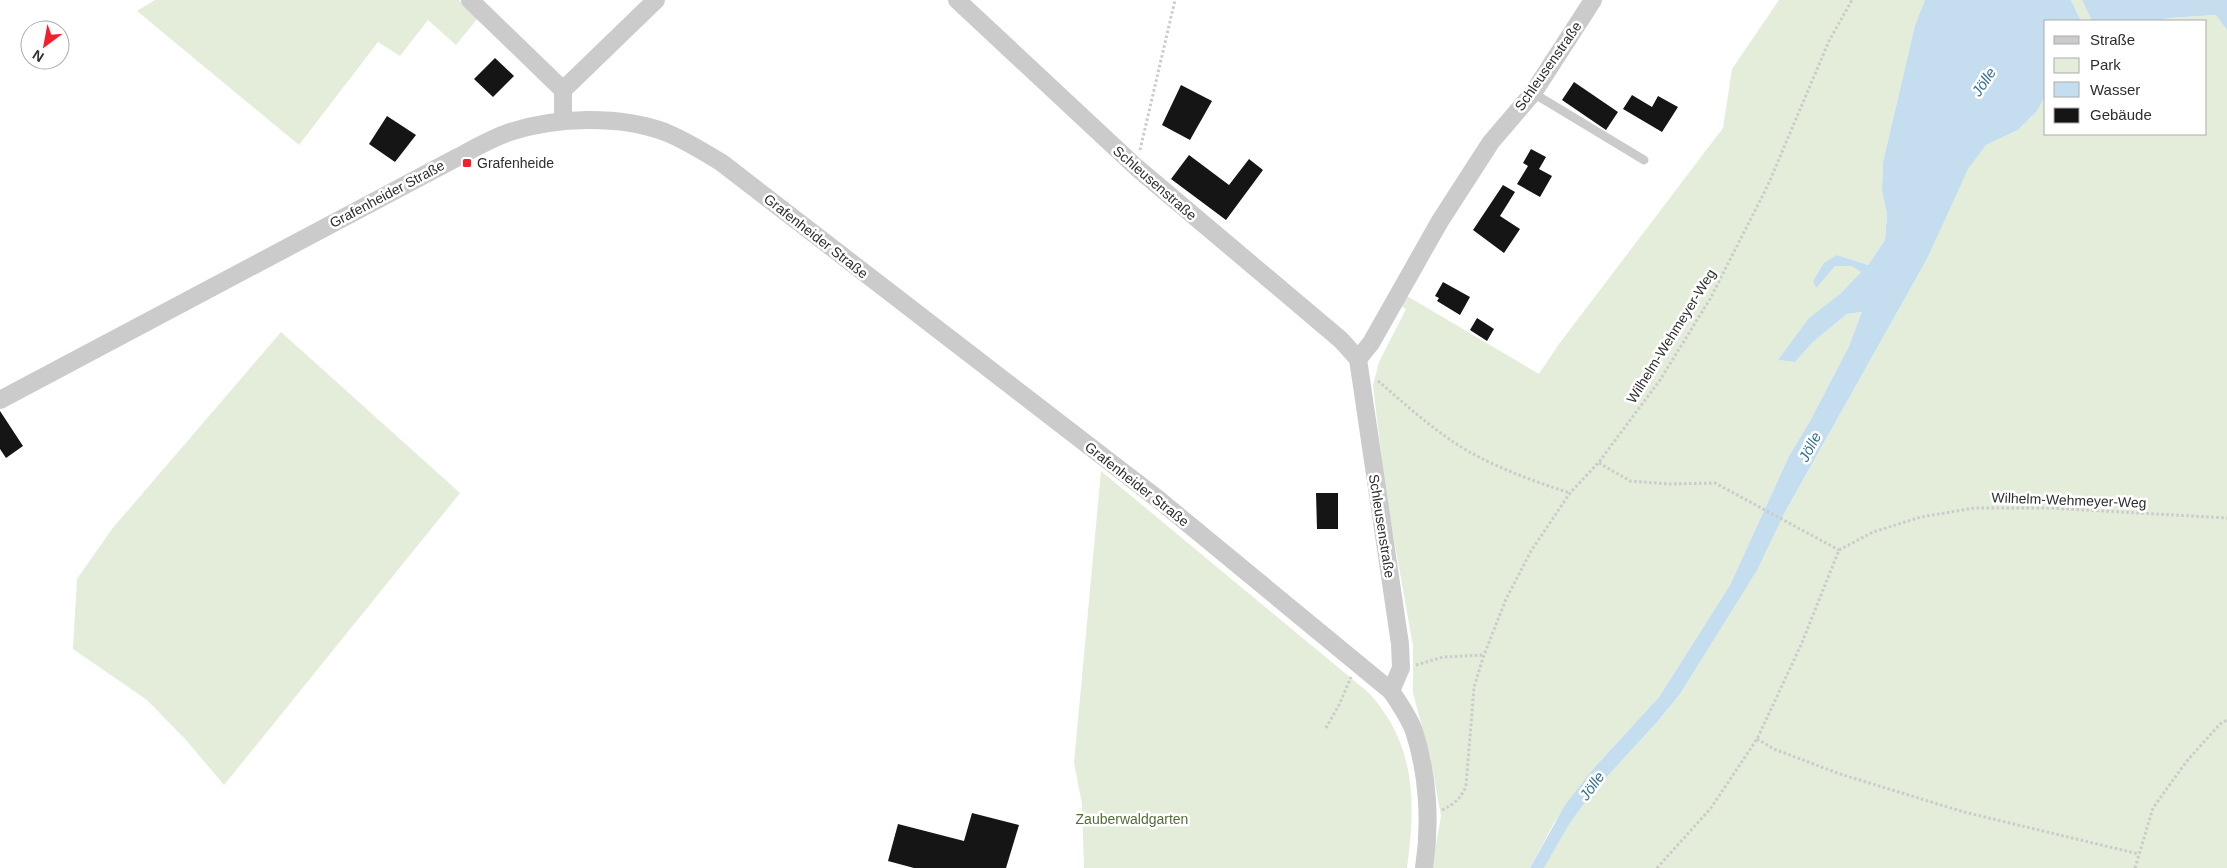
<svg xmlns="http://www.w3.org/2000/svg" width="2227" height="868" viewBox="0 0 2227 868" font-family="Helvetica,sans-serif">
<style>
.green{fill:#e4edda}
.water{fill:#c4deef}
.building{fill:#151515}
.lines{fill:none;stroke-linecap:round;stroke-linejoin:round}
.path{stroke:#cbcbcb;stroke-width:3;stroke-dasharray:2.5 2.5;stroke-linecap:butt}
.service{stroke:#cbcbcb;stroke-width:9}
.minor{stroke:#cbcbcb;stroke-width:18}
.poi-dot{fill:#f71e2c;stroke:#fff;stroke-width:2}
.labels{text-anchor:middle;stroke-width:5;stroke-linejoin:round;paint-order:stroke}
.street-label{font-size:14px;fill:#2e2e2e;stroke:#fff}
.poi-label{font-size:14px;fill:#2e2e2e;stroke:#fff;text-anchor:start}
.park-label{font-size:14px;fill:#506e37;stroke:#fff}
.water-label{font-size:15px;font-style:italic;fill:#347098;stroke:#fff}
</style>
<rect width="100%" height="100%" fill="#fff"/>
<g class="green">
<path d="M155 0H459L478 18 456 45 428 20 400 56 378 42 299 145 137 11Z"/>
<path d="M1779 0H1925L1915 25 1883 162 1882 191 1887 214 1885 240 1868 265 1837 255 1835 266H1851L1861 272 1778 360 1795 362 1813 342 1847 314 1863 312 1849 346 1810 421 1789 456 1730 585 1659 697 1593 769 1554 823 1530 868H1432L1441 816 1430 756 1413 693V646L1385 489 1373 385 1379 362 1406 309 1401 306 1407 296 1539 374 1559 344 1723 128 1732 69Z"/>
<path d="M2071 0H2082L2092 21H2081Z"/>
<path d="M2217 15 2227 30V868H1544L1570 823 1593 792 1658 721 1680 694 1717 634 1927 259 1967 169 1986 145 2018 130 2037 111 2046 95V134H2206V21H2158L2168 18Z"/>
<path d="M281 332 460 493 224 785 186 740 147 700 73 649 77 579 112 529Z"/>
<path d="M1101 471 1369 693C1416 745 1416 802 1407 868H1084L1082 804 1074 763Z"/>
</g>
<g class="water">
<path d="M1925 0H2071L2081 21H2046V95L2037 111 2018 130 1986 145 1968 169 1927 259 1784 514 1757 570 1680 694 1658 721 1593 792 1570 823 1544 868H1530L1565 805 1593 769 1659 697 1730 585 1789 456 1810 421 1849 346 1862 312 1847 314 1813 342 1795 362 1778 360 1809 318 1840 294 1861 272 1851 266H1835L1816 288 1813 281 1824 263 1837 255 1868 265 1885 240 1887 214 1882 191 1883 162 1915 25Z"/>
<path d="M2082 0H2227V30L2216 15 2169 18 2158 21H2092Z"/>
</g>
<g class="building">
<path d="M495 58 514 76 493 97 474 79Z"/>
<path d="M1574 82 1618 112 1606 130 1562 100Z"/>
<path d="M1181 85 1212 101 1190 140 1162 125Z"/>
<path d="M1632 95 1652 107 1658 96 1678 107 1662 132 1623 109Z"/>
<path d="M387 116 416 135 395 162 369 144Z"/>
<path d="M1531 149 1546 157 1539 169 1552 176 1540 197 1517 184 1528 166 1523 163Z"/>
<path d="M1189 155 1229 185 1249 159 1263 170 1226 220 1171 179Z"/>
<path d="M1503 185 1515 192 1500 216 1520 229 1504 253 1473 230Z"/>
<path d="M1443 282 1470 297 1460 315 1437 301 1439 298 1435 296Z"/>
<path d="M1477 318 1494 329 1487 341 1470 330Z"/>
<path d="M0 411 23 446 6 458 0 449Z"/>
<path d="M1316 493H1338V529H1317Z"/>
<path d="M972 813 1019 825 1006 868H914L888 861 898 824 964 841Z"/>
</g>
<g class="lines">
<g class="path">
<path d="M1140 150 1175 0"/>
<path d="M1378 381C1412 410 1446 442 1487 461 1514 474 1542 484 1570 493"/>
<path d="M1599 463 1630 481 1669 484 1715 483 1839 550"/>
<path d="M1839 550 1873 532 1921 517 1974 508H2050L2227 518"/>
<path d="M1416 665 1443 657 1484 655"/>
<path d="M1326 728 1340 703 1351 677"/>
<path d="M1757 739 1774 749 1840 774 1964 812 2139 854"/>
<path d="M1442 810C1455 804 1461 798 1466 786L1474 687 1484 655 1506 599 1531 551 1570 493 1599 462 1660 380 1710 299 1768 185 1829 41 1852 0"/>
<path d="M1657 868 1711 808 1757 739 1801 645 1839 550"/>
<path d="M2135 868 2153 808 2186 762 2220 724 2227 720"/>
</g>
<path class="service" d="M1533 93 1644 160"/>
<g class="minor">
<path d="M470 0 563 90V121"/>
<path d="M957 0 1136 167 1341 340 1358 359 1400 644 1401 668 1391 691"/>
<path d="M563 90 656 0"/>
<path d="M1358 359 1371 343 1440 221 1491 142 1533 93 1593 0"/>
<path d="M0 400 458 157C475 148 492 138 510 132 556 117 619 115 665 132 685 140 704 152 722 163L1158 499 1391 691C1399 703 1409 717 1414 731 1428 774 1431 823 1424 868"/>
</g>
</g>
<rect class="poi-dot" x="462" y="158" width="10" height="10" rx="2.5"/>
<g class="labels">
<g class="street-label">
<text transform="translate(1548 66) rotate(-55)" y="5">Schleusenstraße</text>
<text transform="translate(1155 183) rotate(41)" y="5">Schleusenstraße</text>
<text transform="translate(387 194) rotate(-28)" y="5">Grafenheider Straße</text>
<text transform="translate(816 236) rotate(38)" y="5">Grafenheider Straße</text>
<text transform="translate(1671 336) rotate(-58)" y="5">Wilhelm-Wehmeyer-Weg</text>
<text transform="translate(1137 484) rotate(38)" y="5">Grafenheider Straße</text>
<text transform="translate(2069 500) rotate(2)" y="5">Wilhelm-Wehmeyer-Weg</text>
<text transform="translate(1382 526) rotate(81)" y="5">Schleusenstraße</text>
</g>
<g class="poi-label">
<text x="477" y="168">Grafenheide</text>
</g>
<g class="park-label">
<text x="1132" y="824">Zauberwaldgarten</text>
</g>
<g class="water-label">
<text transform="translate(1984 82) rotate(-56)" y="5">Jölle</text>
<text transform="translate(1810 447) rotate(-62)" y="5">Jölle</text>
<text transform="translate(1592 786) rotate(-54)" y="5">Jölle</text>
</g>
</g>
<rect x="2044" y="20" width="162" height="115" fill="#ffffff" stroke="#ababab"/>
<rect x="2054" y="36" width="25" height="8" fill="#cbcbcb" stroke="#ababab"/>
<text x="2090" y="45" font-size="15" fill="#2e2e2e">Straße</text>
<rect x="2054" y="58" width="25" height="15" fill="#e4edda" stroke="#ababab"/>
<text x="2090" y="70" font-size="15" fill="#2e2e2e">Park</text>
<rect x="2054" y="82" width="25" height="15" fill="#c4deef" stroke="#ababab"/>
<text x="2090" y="95" font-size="15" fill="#2e2e2e">Wasser</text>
<rect x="2054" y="108" width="25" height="15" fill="#151515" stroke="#ababab"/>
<text x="2090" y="120" font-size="15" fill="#2e2e2e">Gebäude</text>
<g transform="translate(45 45) rotate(212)"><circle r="24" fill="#ffffff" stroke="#ababab"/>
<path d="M0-4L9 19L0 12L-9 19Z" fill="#f71e2c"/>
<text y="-8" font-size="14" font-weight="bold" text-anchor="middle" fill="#2e2e2e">N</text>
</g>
</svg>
